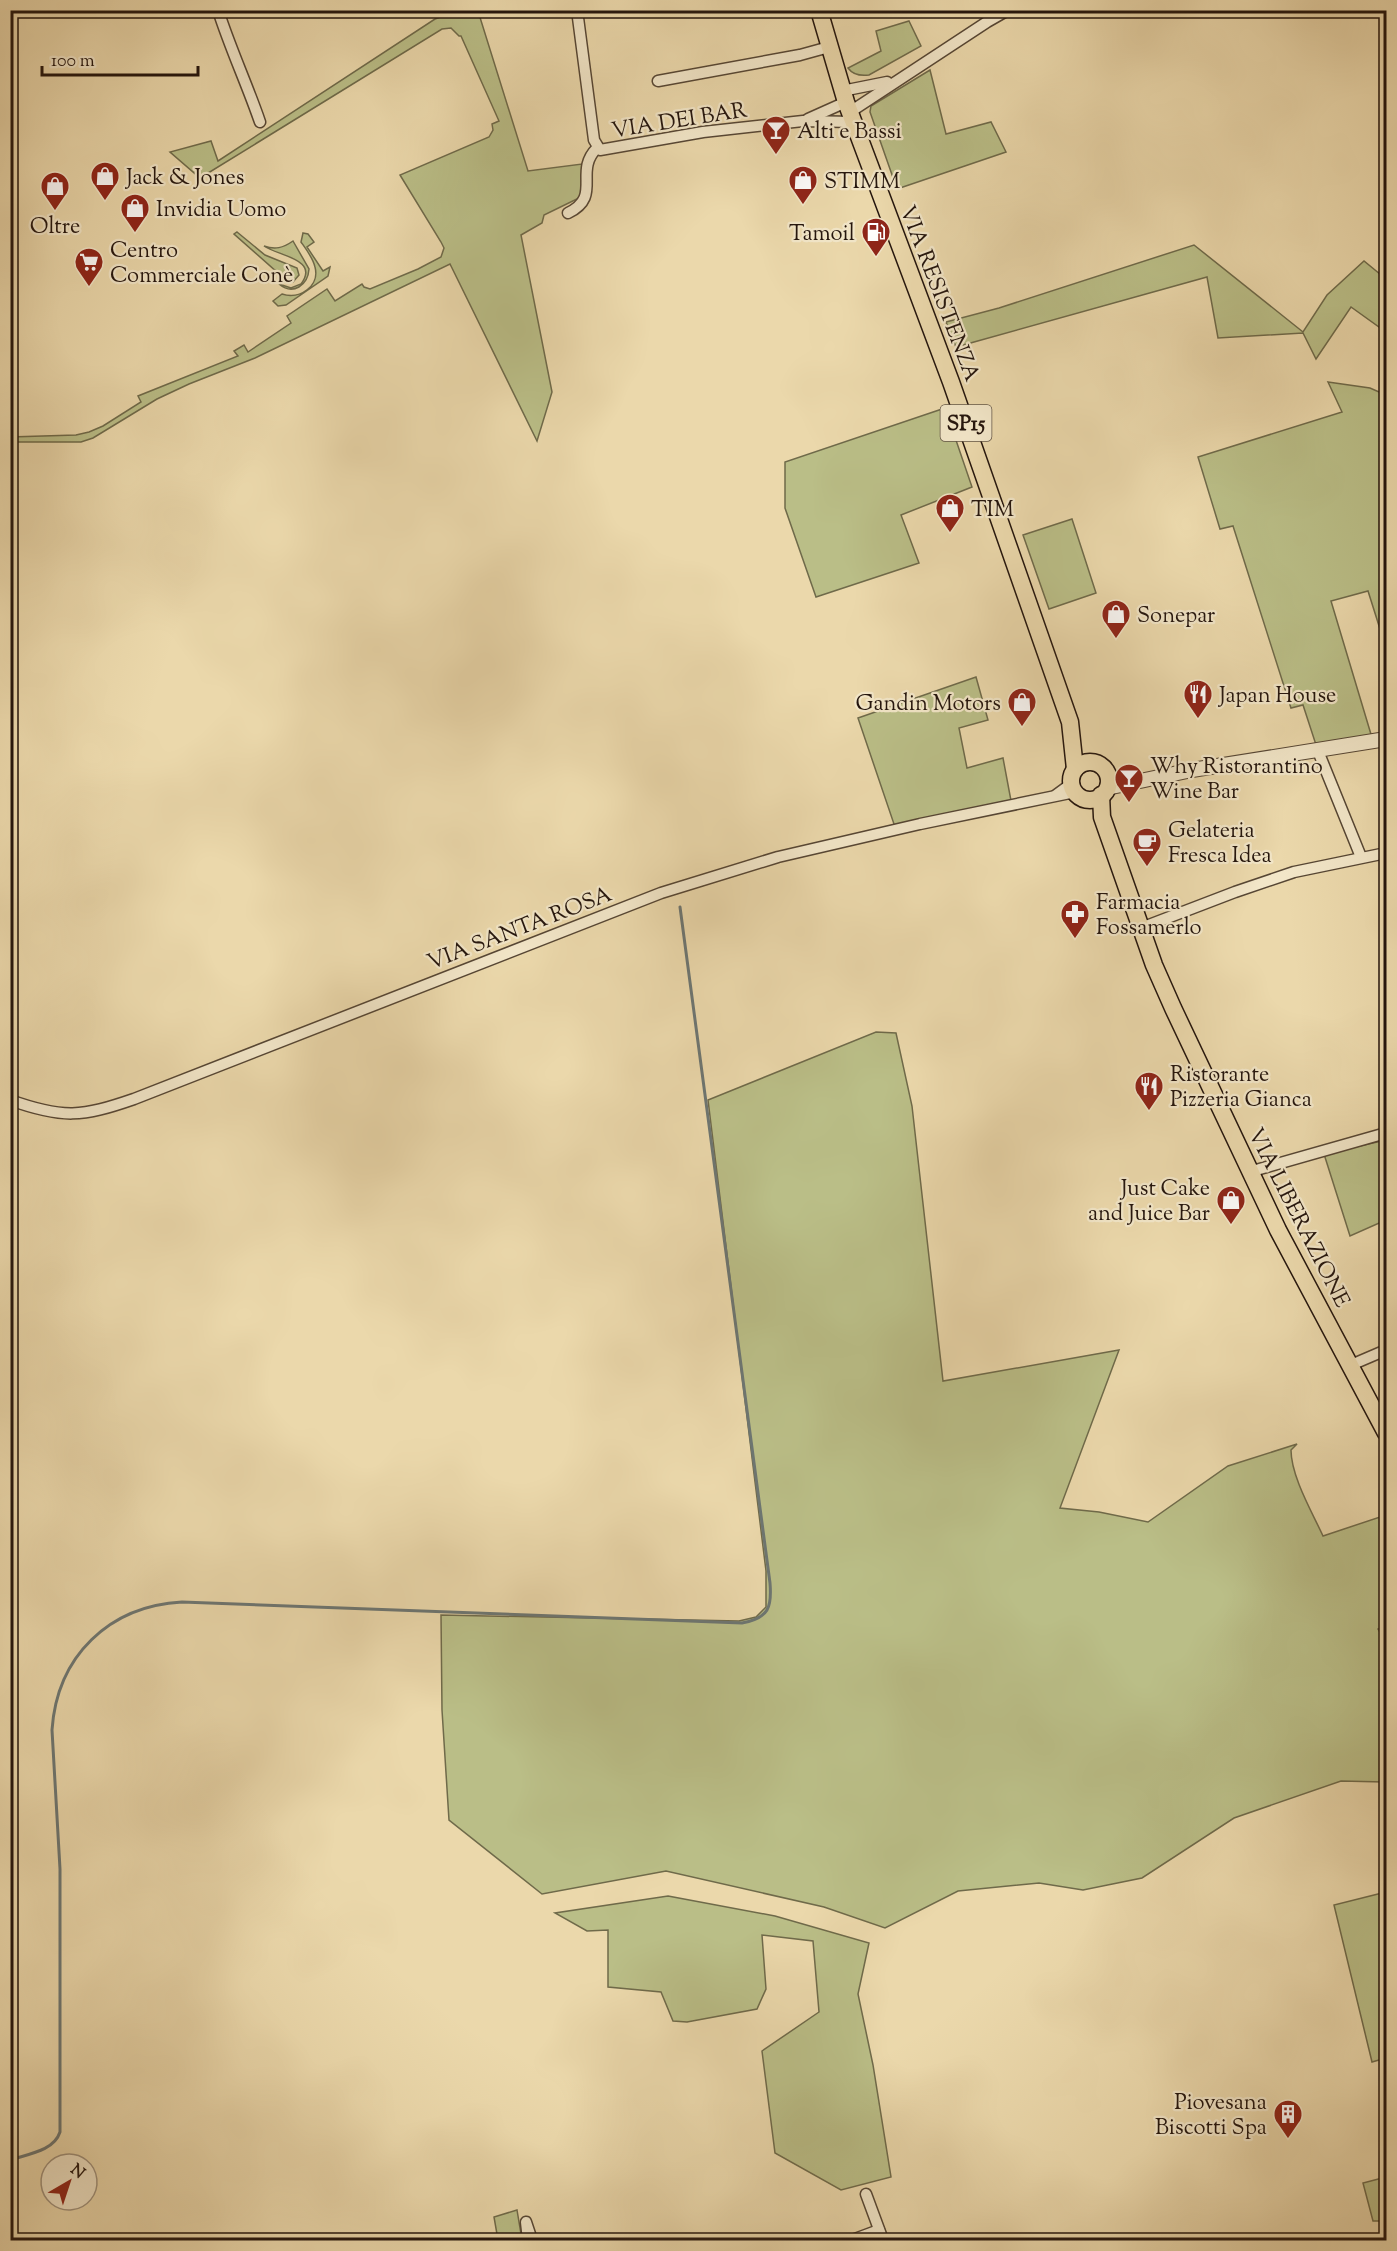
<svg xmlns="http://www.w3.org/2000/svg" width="1397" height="2251" viewBox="0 0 1397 2251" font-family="'Sorts Mill Goudy',serif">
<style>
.green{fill:#babe87;stroke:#6f6a4a;stroke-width:1.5}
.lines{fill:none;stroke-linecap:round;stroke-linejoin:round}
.stream{stroke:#6d7672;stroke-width:3}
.minor-casing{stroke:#564634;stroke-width:13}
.tertiary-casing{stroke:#564634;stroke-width:16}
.primary-casing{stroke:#24150d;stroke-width:19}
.minor{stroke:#f2e6c8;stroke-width:10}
.tertiary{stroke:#f2e6c8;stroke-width:14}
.primary{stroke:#ebd8ab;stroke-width:16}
.labels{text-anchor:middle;stroke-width:4.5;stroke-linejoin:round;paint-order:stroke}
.shield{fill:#f2e6c8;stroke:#625445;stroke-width:1.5}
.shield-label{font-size:21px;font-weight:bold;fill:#24150d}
.street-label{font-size:22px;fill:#24150d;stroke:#f2e6c8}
.poi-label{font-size:22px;fill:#24150d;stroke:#f2e6c8;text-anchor:start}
</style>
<rect width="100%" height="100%" fill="#ebd8ab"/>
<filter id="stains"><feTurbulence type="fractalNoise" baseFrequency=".00333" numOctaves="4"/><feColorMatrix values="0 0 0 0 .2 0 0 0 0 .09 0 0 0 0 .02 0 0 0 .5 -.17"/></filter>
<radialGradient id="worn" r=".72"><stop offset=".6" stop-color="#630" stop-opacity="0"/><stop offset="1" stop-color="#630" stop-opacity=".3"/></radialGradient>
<g class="green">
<path d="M457 11H478L528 171 582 164 581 197 544 215 542 223 521 235 552 392 537 441 450 264 255 358 189 384 157 399 93 438 81 442H11L10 437 76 435 89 432 103 426 141 402 138 396 238 356 234 351 244 345 248 352 291 323 287 316 327 289 335 301 362 284 364 287 370 289 418 269 441 257 444 248 441 242 400 175 489 137 493 130 492 124 499 121 461 36H459L451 28 442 29 200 178 170 152 211 141 218 161 435 19Z"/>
<path d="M909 21 921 46 869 75C861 76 853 75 848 68L881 51 876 31Z"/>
<path d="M930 70 946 134 991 122 1006 152 897 189 870 112 871 106Z"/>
<path d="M237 232 265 255 297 268 299 275 293 282 286 280 234 234Z"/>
<path d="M303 233 308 234 314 242 307 247 323 271 330 267 328 276 286 305 278 306 273 301 282 294C300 300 320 286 315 267 313 258 306 249 301 242Z"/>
<path d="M293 241 309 269C308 285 293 296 279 284L291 288 301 284C320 259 278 256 264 246 275 250 283 248 293 241Z"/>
<path d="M1194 245 1303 332 1327 295 1364 261 1386 279V332L1351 307 1316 359 1303 333 1218 338 1207 277 956 347 946 322 999 308Z"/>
<path d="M1328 382 1370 388 1386 395V648L1368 591 1331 601 1373 741 1318 751 1303 705 1291 708 1233 526 1220 529 1198 457 1342 412Z"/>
<path d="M945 408 972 487 901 515 919 563 816 597 785 508V462Z"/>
<path d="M1072 519 1096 593 1049 609 1023 535Z"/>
<path d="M976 677 988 720 959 728 967 768 1003 758 1012 806 896 830 858 718Z"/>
<path d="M876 1032 896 1033 912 1106 943 1381 1119 1350 1060 1508 1099 1512 1148 1522 1228 1466 1297 1444 1291 1450C1291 1476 1312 1512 1323 1536L1386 1515V1625L1378 1629 1386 1642V1788L1384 1782 1341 1781 1234 1818 1142 1878 1083 1890 1039 1883 958 1891 885 1928 824 1907 666 1871 542 1894 449 1820 442 1710 441 1615 739 1621 756 1617 766 1607V1571L708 1100Z"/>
<path d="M1386 1140V1220L1350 1236 1324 1154Z"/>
<path d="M1386 1892V2058L1372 2062 1334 1905Z"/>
<path d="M668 1896 775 1916 869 1943 858 1994 873 2065 891 2177 841 2190 775 2153 762 2051 819 2012 813 1941 762 1935 766 1989 757 2009 687 2022 673 2021 661 1992 608 1987V1930L587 1931 555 1913Z"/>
<path d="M1386 2177V2221H1373L1363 2183Z"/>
<path d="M517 2210 522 2240H498L494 2217Z"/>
</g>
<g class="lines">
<path class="stream" d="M10 2160C28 2154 54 2151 60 2132V1869L52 1730C57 1656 109 1606 182 1602L742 1623C769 1618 772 1607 770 1583L680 907"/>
<g class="minor-casing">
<g id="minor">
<path d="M218 10C230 48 247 84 260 122"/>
<path d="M577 10 594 140 600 150 703 132 803 121 853 122"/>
<path d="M658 81 800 55 829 47"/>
<path d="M842 91 887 82"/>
<path d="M850 112 987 22 1008 10"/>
<path d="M808 119 846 102"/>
<path d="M568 213C603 196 573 172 597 148"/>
<path d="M1318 751 1361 857"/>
<path d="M1056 795 1071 784"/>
<path d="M1141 928 1235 892 1294 872 1386 853"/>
<path d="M10 1100C63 1119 82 1117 134 1099L661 893 778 857 920 824 1075 792"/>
<path d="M1249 1172 1386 1133"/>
<path d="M1351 1365 1386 1350"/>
<path d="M866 2194 883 2240"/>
<path d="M528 2240 526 2222 532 2240"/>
<path d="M852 2240 879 2230"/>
</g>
</g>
<g class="tertiary-casing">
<g id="tertiary">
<path d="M1108 776 1124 785"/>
<path d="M1107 788 1192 770 1386 739"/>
</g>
</g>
<g class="primary-casing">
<g id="primary">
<path d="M819 10 846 102 951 382 1070 722 1075 769"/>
<circle cx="1090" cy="781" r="19"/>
<path d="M1101 795 1102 817 1154 965 1173 1008 1278 1230 1386 1433"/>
</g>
</g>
<use href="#minor" class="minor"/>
<use href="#tertiary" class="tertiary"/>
<use href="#primary" class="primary"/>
</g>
<defs>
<g id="bar-pin" transform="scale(1.5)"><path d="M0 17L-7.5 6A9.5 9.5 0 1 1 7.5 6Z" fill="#8f2418" stroke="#f2e6c8"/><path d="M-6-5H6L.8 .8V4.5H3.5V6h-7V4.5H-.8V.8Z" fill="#fff"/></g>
<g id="shop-pin" transform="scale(1.5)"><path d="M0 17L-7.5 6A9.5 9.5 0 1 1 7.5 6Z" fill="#8f2418" stroke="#f2e6c8"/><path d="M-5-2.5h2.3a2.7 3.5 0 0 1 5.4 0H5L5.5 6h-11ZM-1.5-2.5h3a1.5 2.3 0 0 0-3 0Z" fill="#fff"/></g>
<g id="fuel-pin" transform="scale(1.5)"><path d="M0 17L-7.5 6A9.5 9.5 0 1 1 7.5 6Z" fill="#8f2418" stroke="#f2e6c8"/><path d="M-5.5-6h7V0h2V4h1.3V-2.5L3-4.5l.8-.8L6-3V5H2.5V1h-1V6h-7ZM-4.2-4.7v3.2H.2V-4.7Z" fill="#fff"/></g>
<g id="supermarket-pin" transform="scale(1.5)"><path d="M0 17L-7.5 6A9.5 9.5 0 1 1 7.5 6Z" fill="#8f2418" stroke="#f2e6c8"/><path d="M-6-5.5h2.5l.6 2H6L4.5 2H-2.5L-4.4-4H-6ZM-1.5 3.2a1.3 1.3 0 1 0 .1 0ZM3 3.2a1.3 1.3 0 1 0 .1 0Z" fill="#fff"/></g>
<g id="restaurant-pin" transform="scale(1.5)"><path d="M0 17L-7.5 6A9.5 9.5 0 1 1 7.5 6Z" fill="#8f2418" stroke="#f2e6c8"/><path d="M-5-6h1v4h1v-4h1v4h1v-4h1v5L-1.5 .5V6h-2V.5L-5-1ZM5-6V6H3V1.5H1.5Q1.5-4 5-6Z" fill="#fff"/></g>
<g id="cafe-pin" transform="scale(1.5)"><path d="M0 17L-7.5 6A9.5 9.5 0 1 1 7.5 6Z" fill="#8f2418" stroke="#f2e6c8"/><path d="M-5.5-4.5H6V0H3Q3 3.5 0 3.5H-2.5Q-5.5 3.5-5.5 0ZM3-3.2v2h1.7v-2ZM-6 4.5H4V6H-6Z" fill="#fff"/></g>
<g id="pharmacy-pin" transform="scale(1.5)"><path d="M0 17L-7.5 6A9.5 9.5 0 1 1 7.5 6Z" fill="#8f2418" stroke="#f2e6c8"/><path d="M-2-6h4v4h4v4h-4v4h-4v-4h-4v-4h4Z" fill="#fff"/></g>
<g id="building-pin" transform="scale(1.5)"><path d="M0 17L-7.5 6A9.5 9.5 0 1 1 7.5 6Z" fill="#8f2418" stroke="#f2e6c8"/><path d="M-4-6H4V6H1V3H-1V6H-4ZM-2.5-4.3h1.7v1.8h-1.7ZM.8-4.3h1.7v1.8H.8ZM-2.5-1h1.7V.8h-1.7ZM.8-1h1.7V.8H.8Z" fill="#fff"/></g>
</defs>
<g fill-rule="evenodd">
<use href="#bar-pin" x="776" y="130"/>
<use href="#shop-pin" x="105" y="176"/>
<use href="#shop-pin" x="803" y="180"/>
<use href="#shop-pin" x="55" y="186"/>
<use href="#shop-pin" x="135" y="208"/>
<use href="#fuel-pin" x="876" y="232"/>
<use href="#supermarket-pin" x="89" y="262"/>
<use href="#shop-pin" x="950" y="508"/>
<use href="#shop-pin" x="1116" y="614"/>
<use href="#restaurant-pin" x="1198" y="694"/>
<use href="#shop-pin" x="1022" y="702"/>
<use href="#bar-pin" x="1129" y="778"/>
<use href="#cafe-pin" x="1147" y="842"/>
<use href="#pharmacy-pin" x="1075" y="914"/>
<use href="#restaurant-pin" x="1149" y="1086"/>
<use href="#shop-pin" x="1231" y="1200"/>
<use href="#building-pin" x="1288" y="2114"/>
</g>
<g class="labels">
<rect class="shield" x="940.5" y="405" width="51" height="36" rx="4.5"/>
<g class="shield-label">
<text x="966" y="430">SP15</text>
</g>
<g class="street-label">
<text transform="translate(679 119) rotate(-9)" y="8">VIA DEI BAR</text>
<text transform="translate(941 293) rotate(69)" y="8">VIA RESISTENZA</text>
<text transform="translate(519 927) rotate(-21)" y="8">VIA SANTA ROSA</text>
<text transform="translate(1300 1217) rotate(63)" y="8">VIA LIBERAZIONE</text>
</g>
<g class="poi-label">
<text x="797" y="138">Alti e Bassi</text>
<text x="126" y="184">Jack &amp; Jones</text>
<text x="824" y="188">STIMM</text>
<text x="156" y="216">Invidia Uomo</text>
<text x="55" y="233" text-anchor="middle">Oltre</text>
<text x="855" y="240" text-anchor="end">Tamoil</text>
<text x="110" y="257">Centro<tspan x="110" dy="25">Commerciale Conè</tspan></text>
<text x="971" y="516">TIM</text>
<text x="1137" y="622">Sonepar</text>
<text x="1219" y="702">Japan House</text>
<text x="1001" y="710" text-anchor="end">Gandin Motors</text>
<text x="1150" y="773">Why Ristorantino<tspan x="1150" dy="25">Wine Bar</tspan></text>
<text x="1168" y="837">Gelateria<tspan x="1168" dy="25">Fresca Idea</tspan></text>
<text x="1096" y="909">Farmacia<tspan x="1096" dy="25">Fossamerlo</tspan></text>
<text x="1170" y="1081">Ristorante<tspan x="1170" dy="25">Pizzeria Gianca</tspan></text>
<text x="1210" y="1195" text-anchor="end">Just Cake<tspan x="1210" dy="25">and Juice Bar</tspan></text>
<text x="1267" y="2109" text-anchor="end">Piovesana<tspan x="1267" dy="25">Biscotti Spa</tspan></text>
</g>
</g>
<rect width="1397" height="2251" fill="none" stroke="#ebd8ab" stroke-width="36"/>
<rect x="12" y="12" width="1373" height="2227" fill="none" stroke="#24150d" stroke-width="3"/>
<rect x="18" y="18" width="1361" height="2215" fill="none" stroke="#24150d" stroke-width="1.5"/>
<g transform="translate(69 2182) rotate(39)"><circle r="28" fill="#f2e6c8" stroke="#a0927d" stroke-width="1.5"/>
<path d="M0-4.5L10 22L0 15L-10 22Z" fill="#8f2418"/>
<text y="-9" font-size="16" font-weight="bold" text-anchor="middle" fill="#24150d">N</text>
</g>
<path d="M42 66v9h156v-9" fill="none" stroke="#24150d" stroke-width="3"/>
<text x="51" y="66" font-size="18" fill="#24150d" stroke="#f2e6c8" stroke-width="4.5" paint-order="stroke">100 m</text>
<rect width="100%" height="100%" filter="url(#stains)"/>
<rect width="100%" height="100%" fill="url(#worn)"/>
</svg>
